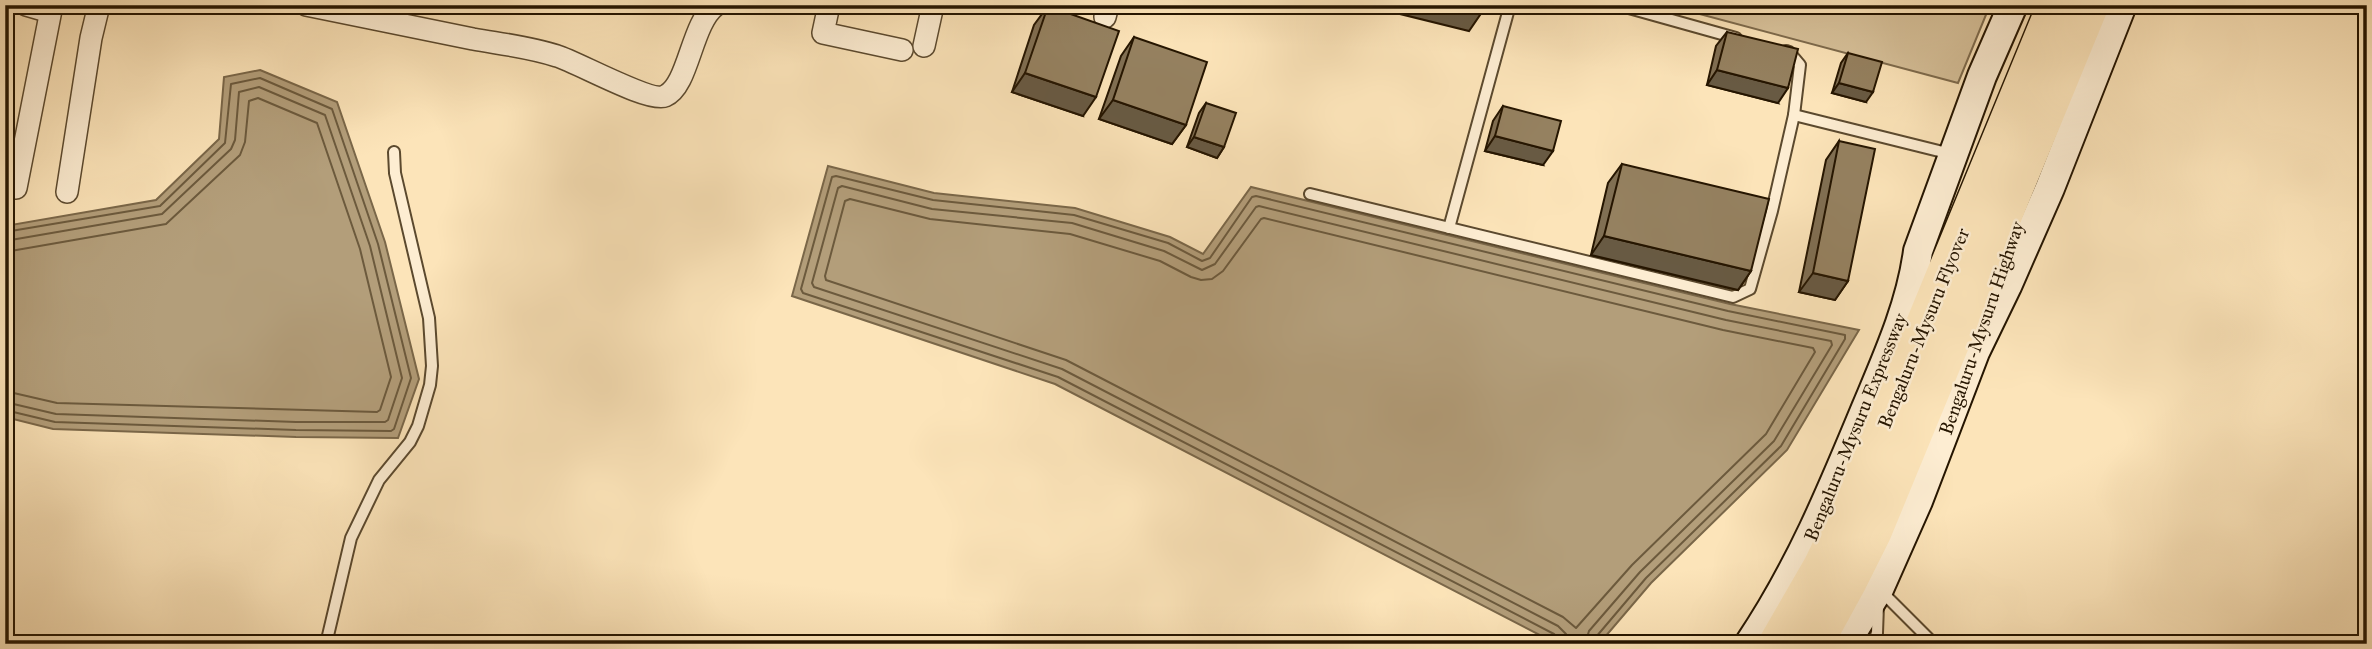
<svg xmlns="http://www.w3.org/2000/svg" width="2372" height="649" viewBox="0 0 2372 649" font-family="'IM FELL Great Primer',serif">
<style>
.green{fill:#d7c19a;stroke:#7e6b4d;stroke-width:2}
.water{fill:#b39e7a;stroke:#7a6749;stroke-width:2}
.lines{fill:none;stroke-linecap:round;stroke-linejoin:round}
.shore{stroke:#6c5a3d;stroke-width:2}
.lane-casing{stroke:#5b492e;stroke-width:14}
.street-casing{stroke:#5b492e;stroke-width:24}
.secondary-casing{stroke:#251500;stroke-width:32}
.highway-casing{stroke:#251500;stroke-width:40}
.lane{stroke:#fdedd2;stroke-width:10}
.street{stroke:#fdedd2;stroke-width:21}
.secondary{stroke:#fdedd2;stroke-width:28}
.highway{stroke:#fce4b9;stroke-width:37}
.wall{fill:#806f53;stroke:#251500;stroke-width:2}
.shaded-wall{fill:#685a43;stroke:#251500;stroke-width:2}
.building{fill:#958160;stroke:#251500;stroke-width:2}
.labels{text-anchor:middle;stroke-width:5;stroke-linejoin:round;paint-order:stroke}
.street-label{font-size:19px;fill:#251500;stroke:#fdedd2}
</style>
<rect width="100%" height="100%" fill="#fce4b9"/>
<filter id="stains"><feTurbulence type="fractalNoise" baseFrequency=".00286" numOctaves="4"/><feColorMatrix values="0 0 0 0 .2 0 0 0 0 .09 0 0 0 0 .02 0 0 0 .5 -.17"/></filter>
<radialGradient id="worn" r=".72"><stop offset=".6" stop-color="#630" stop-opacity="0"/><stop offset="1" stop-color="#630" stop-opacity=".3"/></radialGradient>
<path class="green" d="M1666 5H1990L1958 83Z"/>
<g class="water">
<path d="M260 70 337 102 385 242 419 379 398 438 296 437 53 429 5 417V226L156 200 219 139 224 77Z"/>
<path d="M828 166 934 193 1075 208 1170 237 1203 254 1251 187 1730 304 1859 330 1787 450 1651 583 1599 644H1557L1055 384 792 296Z"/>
</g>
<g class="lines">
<g class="shore">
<path d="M850 199 930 219 1070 234 1160 261 1191 277 1201 280 1212 279 1223 271 1261 219 1264 218 1723 330 1813 348 1815 352 1766 434 1632 565 1576 628 1563 617 1066 360 826 280 825 276 845 201Z"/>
<path d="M5 232 160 206 225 143 231 84 260 78 332 109 378 244 411 378 394 429 391 431 296 430 55 422 5 410"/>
<path d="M5 241 162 214 231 149 235 140 239 92 259 87 325 115 370 246 402 378 388 420 385 422H296L56 414 5 402"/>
<path d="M5 252 166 224 240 155 245 142 249 101 258 98 317 123 360 249 391 377 380 410 377 412 57 403 5 391"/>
<path d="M1559 644 1558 638 1554 634 1058 377 803 293 801 289 832 177 836 176 933 200 1074 215 1168 243 1202 261 1210 258 1252 197 1256 196 1728 311 1845 335V339L1781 446 1646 578 1596 637 1594 644"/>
<path d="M1568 644 1566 634 1558 626 1062 369 814 287 812 283 838 188 842 186 932 209 1072 223 1164 251 1202 270 1215 264 1256 207 1259 206 1726 320 1831 341 1832 345 1774 441 1640 572 1589 631 1585 644"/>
</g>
<g class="lane-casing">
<g id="lane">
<path d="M1618 5 1736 38"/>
<path d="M1786 51 1789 52 1800 65 1794 115"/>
<path d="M1310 194 1733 297 1750 289 1772 211 1794 115 1951 154"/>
<path d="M1449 228 1510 5"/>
<path d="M1881 591 1934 644"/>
<path d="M326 644 351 538 379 480 410 442 418 426 430 385 432 366 429 318 395 173 394 152"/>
<path d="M1873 644 1877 633 1878 605"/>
</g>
</g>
<g class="street-casing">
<g id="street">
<path d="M26 5 50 12"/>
<path d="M306 5C362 16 417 28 473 39 501 44 530 47 557 56 577 62 650 103 665 96 689 86 691 23 716 5"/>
<path d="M829 5 823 33 902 50"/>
<path d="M1105 17 1108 5"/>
<path d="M924 46 933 5"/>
<path d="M16 188 52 5"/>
<path d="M67 192 91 38 99 5"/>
</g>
</g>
<g class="secondary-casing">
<g id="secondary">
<path d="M1749 644C1799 570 1832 490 1866 408 1887 358 1911 305 1918 251L1982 76 2013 5"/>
<path d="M1845 644 1879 589 1918 501 1975 352 2007 286 2050 188 2122 5"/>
</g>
</g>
<g class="highway-casing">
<g id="highway">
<path d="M1777 644 1822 566 1844 520 2056 5"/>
<path d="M1814 644 1849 580 1873 532 2090 5"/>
</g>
</g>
<use href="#lane" class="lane"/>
<use href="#street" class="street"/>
<use href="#secondary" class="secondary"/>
<use href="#highway" class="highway"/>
</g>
<g class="wall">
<path d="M1048 6 1083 116 1012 92 1034 25Z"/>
<path d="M1727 32 1778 103 1707 85 1716 46Z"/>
<path d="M1134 37 1186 125 1172 144 1099 119 1121 56Z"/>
<path d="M1848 53 1866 102 1832 93 1841 63Z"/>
<path d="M1206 103 1224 147 1217 158 1187 147 1199 113Z"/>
<path d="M1503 106 1543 165 1485 151 1493 121Z"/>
<path d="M1839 141 1848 281 1835 300 1799 292 1826 160Z"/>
<path d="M1622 164 1751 271 1738 290 1591 255 1608 183Z"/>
</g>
<g class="shaded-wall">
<path d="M1392 5H1456L1482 12 1469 31 1388 11Z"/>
<path d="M1717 70 1788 88 1778 103 1707 85Z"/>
<path d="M1025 73 1096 97 1083 116 1012 92Z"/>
<path d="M1839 83 1873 92 1866 102 1832 93Z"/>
<path d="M1113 100 1186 125 1172 144 1099 119Z"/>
<path d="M1495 136 1553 151 1543 165 1485 151Z"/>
<path d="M1194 137 1224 147 1217 158 1187 147Z"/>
<path d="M1604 236 1751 271 1738 290 1591 255Z"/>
<path d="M1813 273 1848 281 1835 300 1799 292Z"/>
</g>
<g class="building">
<path d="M1456 5H1484L1482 12Z"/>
<path d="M1048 6 1119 31 1096 97 1025 73Z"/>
<path d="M1727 32 1798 49 1788 88 1717 70Z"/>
<path d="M1134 37 1207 62 1186 125 1113 100Z"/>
<path d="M1848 53 1882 62 1873 92 1839 83Z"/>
<path d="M1206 103 1236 113 1224 147 1194 137Z"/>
<path d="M1503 106 1561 121 1553 151 1495 136Z"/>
<path d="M1839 141 1875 149 1848 281 1813 273Z"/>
<path d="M1622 164 1769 199 1751 271 1604 236Z"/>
</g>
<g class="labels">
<g class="street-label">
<text transform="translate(1923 328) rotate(-68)" y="7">Bengaluru-Mysuru Flyover</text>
<text transform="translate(1981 328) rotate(-71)" y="7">Bengaluru-Mysuru Highway</text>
<text transform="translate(1855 427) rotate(-68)" y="7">Bengaluru-Mysuru Expressway</text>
</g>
</g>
<rect width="2372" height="649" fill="none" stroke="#fce4b9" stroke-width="28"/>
<rect x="7" y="7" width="2358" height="635" fill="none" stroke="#251500" stroke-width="3.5"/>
<rect x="14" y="14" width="2344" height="621" fill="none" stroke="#251500" stroke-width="2"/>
<rect width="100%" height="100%" filter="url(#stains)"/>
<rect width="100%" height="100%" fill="url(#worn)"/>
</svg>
